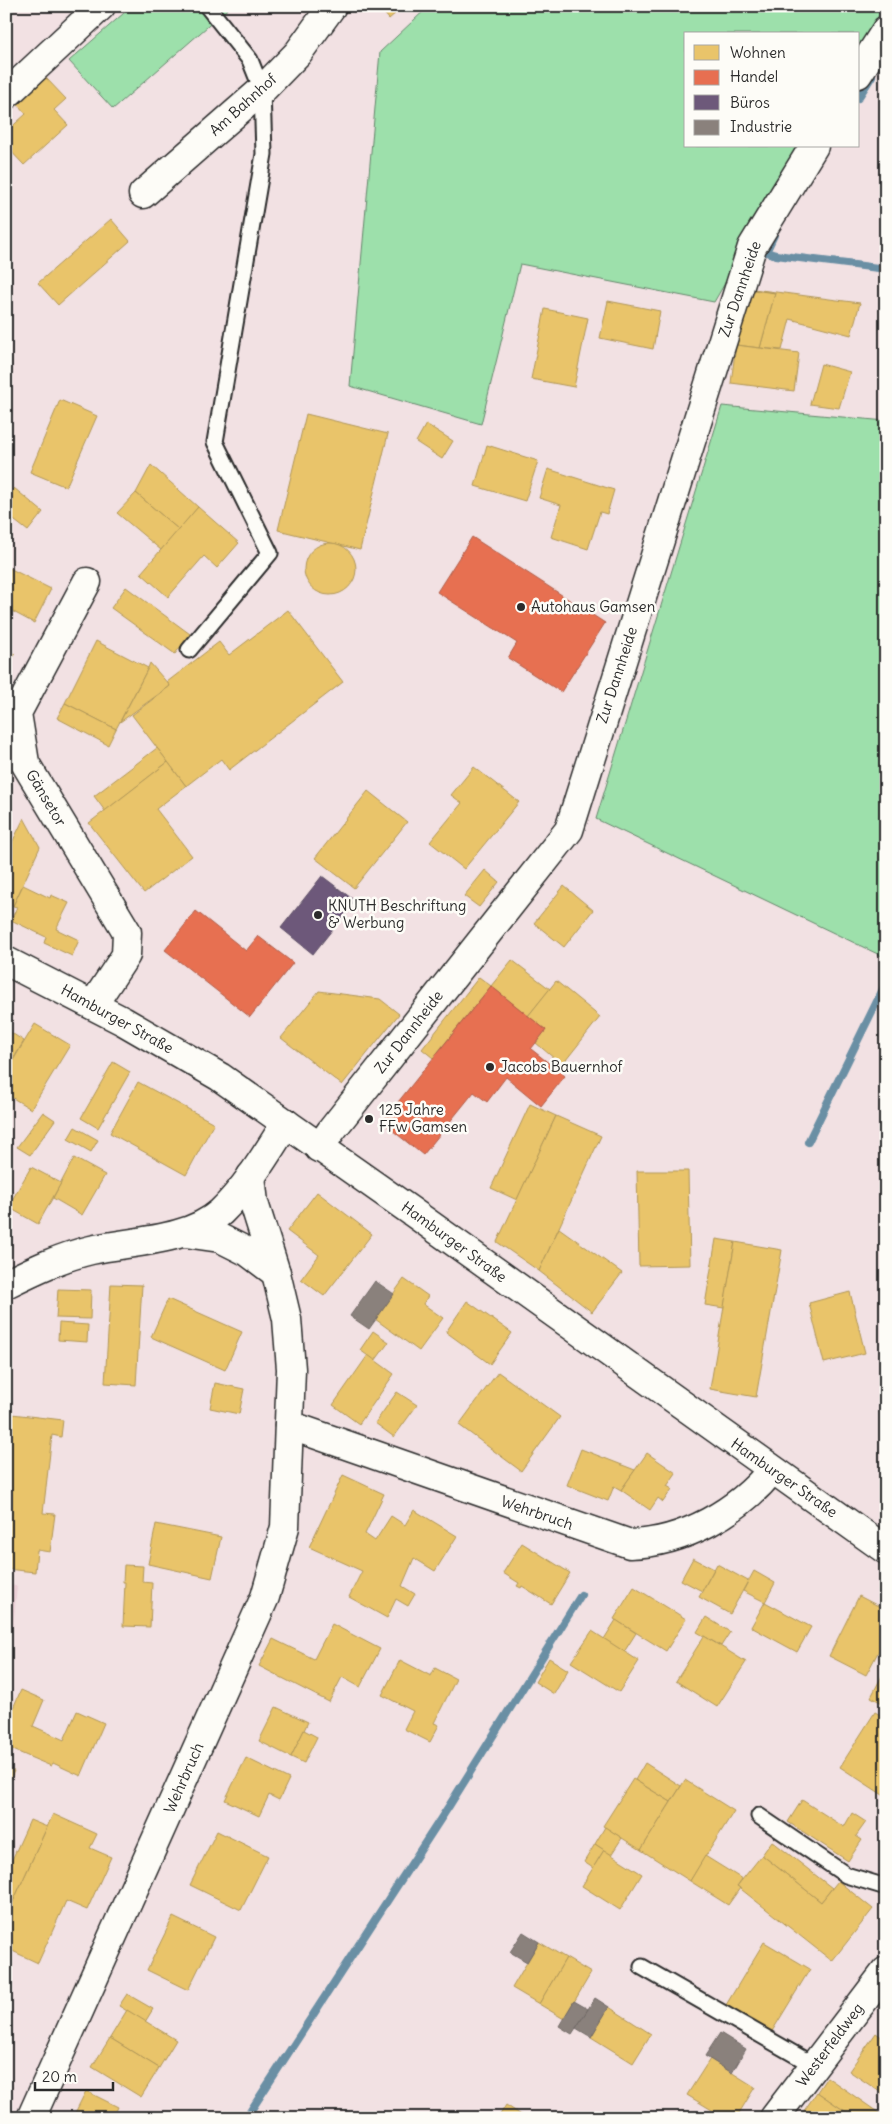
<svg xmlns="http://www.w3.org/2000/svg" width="892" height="2124" viewBox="0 0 892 2124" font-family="Delius,sans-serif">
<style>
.built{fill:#eaced5}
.green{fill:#9de0ab;stroke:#64866b}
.homes{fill:#e9c46a;stroke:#b09657}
.shops{fill:#e76f51;stroke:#af5b46}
.offices{fill:#6d597a;stroke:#594b62}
.industry{fill:#8a817c;stroke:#6e6764}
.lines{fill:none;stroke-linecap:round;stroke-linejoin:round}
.stream{stroke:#6a8fa4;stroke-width:8}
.lane-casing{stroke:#2b2b2b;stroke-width:19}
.street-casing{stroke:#2b2b2b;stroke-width:31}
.secondary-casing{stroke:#2b2b2b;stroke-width:31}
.lane{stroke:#fdfcf7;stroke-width:15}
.street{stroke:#fdfcf7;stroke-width:28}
.secondary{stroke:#fdfcf7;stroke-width:28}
.poi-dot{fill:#2b2b2b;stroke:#fdfcf7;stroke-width:2}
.labels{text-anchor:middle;stroke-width:5;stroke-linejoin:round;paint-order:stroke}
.street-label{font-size:15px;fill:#2b2b2b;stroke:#fdfcf7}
.poi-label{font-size:15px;fill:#2b2b2b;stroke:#fdfcf7;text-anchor:start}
</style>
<rect width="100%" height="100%" fill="#f2e1e3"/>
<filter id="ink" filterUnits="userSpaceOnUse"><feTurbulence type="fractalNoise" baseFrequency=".02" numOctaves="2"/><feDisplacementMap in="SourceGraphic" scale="10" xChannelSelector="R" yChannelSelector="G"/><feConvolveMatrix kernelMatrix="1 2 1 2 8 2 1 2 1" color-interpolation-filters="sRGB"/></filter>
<g filter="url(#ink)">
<path class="built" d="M6 1585 17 1586 13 1627 6 1626Z"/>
<g class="green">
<path d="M132 6H231L113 109 69 61Z"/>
<path d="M429 6H886V10L858 57V34H686V146H805L714 302 520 264 481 424 350 386 380 52Z"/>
<path d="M722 406 886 421V958L596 819Z"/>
</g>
<g class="homes">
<path d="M378 6H404L389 19Z"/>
<path d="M46 78 66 99 54 110 68 125 24 165 6 146 12 138 6 132 26 114 18 105Z"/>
<path d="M111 219 130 241 58 305 38 283Z"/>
<path d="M753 289 860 303 851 335 790 319 782 350 760 348 775 293Z"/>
<path d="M753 290 775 293 760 348 736 345Z"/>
<path d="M608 301 660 311 653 349 600 338Z"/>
<path d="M545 309 588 318 574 387 531 379Z"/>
<path d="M736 345 799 353 794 391 731 383Z"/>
<path d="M821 364 850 372 839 408 810 404Z"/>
<path d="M60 400 97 416 66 487 30 472Z"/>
<path d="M306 414 388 434 360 550 278 530Z"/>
<path d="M426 424 453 441 442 459 416 442Z"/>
<path d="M487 445 538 461 525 501 475 486Z"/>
<path d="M151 465 198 507 179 530 136 493Z"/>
<path d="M548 469 614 490 607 514 600 512 588 549 551 537 561 505 539 498Z"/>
<path d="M14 488 43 512 28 531 6 514V497Z"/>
<path d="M136 493 179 530 161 550 117 513Z"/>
<path d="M198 507 239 543 217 568 204 556 168 597 141 573Z"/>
<circle cx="330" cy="569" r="26"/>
<path d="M7 567 51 589 34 623 6 608Z"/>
<path d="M126 587 190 634 175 654 111 608Z"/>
<path d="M288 610 343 682 229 770 221 759 186 786 132 715 170 686 167 682 219 642 229 655Z"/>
<path d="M96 641 148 668 116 729 65 703Z"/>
<path d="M6 650 15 654 6 671Z"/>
<path d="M150 663 170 686 120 722 148 668Z"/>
<path d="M65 703 116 729 108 745 57 718Z"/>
<path d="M157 748 168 762 105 811 94 796Z"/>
<path d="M168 762 186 786 156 809 192 856 144 893 89 823Z"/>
<path d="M474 767 519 802 464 869 430 842 462 803 451 795Z"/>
<path d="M368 791 407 822 354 888 315 858Z"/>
<path d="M24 818 40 847 13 906 6 902V855Z"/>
<path d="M485 870 499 882 479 907 464 896Z"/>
<path d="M23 885 50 898 51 895 69 903 56 929 79 940 72 956 44 943 46 937 11 920 17 907 13 906Z"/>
<path d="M564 886 593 910 564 947 534 923Z"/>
<path d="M512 960 550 989 528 1016 491 986Z"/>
<path d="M479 977 491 986 433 1058 422 1049Z"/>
<path d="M556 981 600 1017 562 1065 536 1043 546 1030 528 1016Z"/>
<path d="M319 991 380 999 399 1014 342 1085 281 1038Z"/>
<path d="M35 1024 70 1045 31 1109 6 1094V1072Z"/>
<path d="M10 1032 24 1041 6 1071V1039Z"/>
<path d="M113 1062 130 1072 98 1128 81 1118Z"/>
<path d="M138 1082 214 1123 186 1175 110 1133Z"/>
<path d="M530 1104 556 1116 517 1200 491 1188Z"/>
<path d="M43 1112 55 1120 30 1155 17 1147Z"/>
<path d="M556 1116 601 1136 539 1271 497 1242Z"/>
<path d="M75 1127 98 1140 91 1152 68 1139Z"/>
<path d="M74 1158 105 1175 82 1215 53 1198Z"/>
<path d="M31 1167 61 1183 38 1224 8 1207Z"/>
<path d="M637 1171H688L690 1265 639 1266Z"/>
<path d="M317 1192 372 1234 324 1296 301 1279 319 1255 287 1231Z"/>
<path d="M559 1228 622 1273 592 1312 539 1271Z"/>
<path d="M716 1239 735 1242 724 1308 705 1305Z"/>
<path d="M735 1242 782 1250 756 1397 710 1389Z"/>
<path d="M404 1279 428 1296 423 1304 443 1318 419 1351 375 1319Z"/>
<path d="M111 1284 142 1285 136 1385 105 1383Z"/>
<path d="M58 1289 91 1290 90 1319 56 1318Z"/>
<path d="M850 1292 865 1353 824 1363 809 1303Z"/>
<path d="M168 1299 242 1332 225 1370 151 1337Z"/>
<path d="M467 1301 512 1333 490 1364 446 1332Z"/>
<path d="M59 1323 88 1325 87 1342 58 1340Z"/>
<path d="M373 1331 389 1342 375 1361 360 1350Z"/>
<path d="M368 1355 394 1374 359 1424 333 1405Z"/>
<path d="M498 1372 560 1417 521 1471 459 1425Z"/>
<path d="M215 1383 244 1389 239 1414 210 1408Z"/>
<path d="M397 1392 417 1405 394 1437 375 1423Z"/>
<path d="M12 1414 63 1420 61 1437 52 1435 43 1513 55 1514 50 1552 37 1550 35 1572 6 1569V1429H10Z"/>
<path d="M581 1449 635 1470 621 1490 614 1486 608 1501 567 1485Z"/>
<path d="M647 1453 676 1473 667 1486 672 1489 663 1502 658 1498 650 1510 621 1490Z"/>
<path d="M343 1475 384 1494 365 1534 375 1541 391 1516 405 1525 414 1510 457 1536 435 1571 414 1558 402 1586 415 1594 408 1606 396 1599 387 1618 349 1597 362 1571 309 1547Z"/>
<path d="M156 1524 221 1537 212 1578 148 1564Z"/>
<path d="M522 1543 570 1573 551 1604 522 1586 521 1588 517 1586 519 1583 503 1573Z"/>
<path d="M693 1558 714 1569 702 1591 681 1580Z"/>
<path d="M717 1564 748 1581 730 1614 699 1597Z"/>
<path d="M124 1565 143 1566 142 1582 152 1583 150 1627 123 1626 125 1582H123Z"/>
<path d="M754 1571 775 1583 765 1602 743 1591Z"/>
<path d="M634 1587 686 1619 666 1651 614 1619Z"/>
<path d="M859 1596 886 1610V1637L866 1675 829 1656Z"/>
<path d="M765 1602 811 1627 797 1652 751 1627Z"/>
<path d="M706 1617 730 1632 721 1646 697 1632Z"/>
<path d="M616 1620 636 1633 624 1652 604 1639Z"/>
<path d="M332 1624 380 1649 360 1687 342 1677 329 1702 259 1666 273 1639 314 1659Z"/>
<path d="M592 1631 639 1661 619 1692 571 1662Z"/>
<path d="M704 1636 746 1662 717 1707 676 1681Z"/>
<path d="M549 1658 568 1670 554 1694 535 1682Z"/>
<path d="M400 1660 431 1676 435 1668 456 1679 434 1723 439 1725 430 1742 404 1729 413 1711 382 1695Z"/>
<path d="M885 1670 886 1671V1705L871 1697Z"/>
<path d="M21 1690 44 1700 33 1726 64 1740 77 1711 104 1723 81 1776 53 1763 51 1766 6 1747V1724Z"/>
<path d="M276 1707 308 1722 291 1757 259 1741Z"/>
<path d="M875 1712 886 1718V1797L840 1767Z"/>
<path d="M304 1730 317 1737 304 1763 291 1757Z"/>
<path d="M246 1758 289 1779 279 1800 269 1795 259 1816 225 1800Z"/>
<path d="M645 1763 681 1786 671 1802 635 1780Z"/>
<path d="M6 1768 14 1771 6 1788Z"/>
<path d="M633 1779 671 1802 641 1850 603 1826Z"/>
<path d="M685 1780 734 1811 690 1881 641 1850Z"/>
<path d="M802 1800 844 1827 852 1813 866 1822 856 1836 862 1840 848 1861 788 1822Z"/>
<path d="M53 1814 97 1834 90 1848 111 1857 87 1910 66 1901 38 1963 6 1948V1917Z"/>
<path d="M30 1820 47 1827 6 1917V1873Z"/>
<path d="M605 1827 622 1838 611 1855 595 1844Z"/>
<path d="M217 1831 268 1856 241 1910 190 1885Z"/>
<path d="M772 1841 832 1888 821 1902 762 1855Z"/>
<path d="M595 1844 604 1850 593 1868 584 1862Z"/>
<path d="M604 1850 642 1874 620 1910 582 1886Z"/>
<path d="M762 1855 821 1902 838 1881 873 1909 832 1961 737 1886Z"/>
<path d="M705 1856 742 1879 737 1886 740 1888 728 1905 690 1881Z"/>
<path d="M173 1917 214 1937 188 1990 147 1970Z"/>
<path d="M539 1942 566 1958 539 2004 512 1988Z"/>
<path d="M764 1942 810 1969 771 2033 726 2005Z"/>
<path d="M566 1958 591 1973 564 2019 539 2004Z"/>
<path d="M127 1994 153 2009 145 2022 119 2006Z"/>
<path d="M609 2007 651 2034 633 2063 591 2037Z"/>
<path d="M127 2010 176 2040 159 2068 110 2038Z"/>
<path d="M876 2033 886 2040V2096L849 2071Z"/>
<path d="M110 2038 159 2068 141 2097 92 2067Z"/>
<path d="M710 2059 755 2087 736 2118H725L687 2095Z"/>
<path d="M827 2077 886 2118H855L817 2092Z"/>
<path d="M86 2091 118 2107 113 2118H85L75 2113Z"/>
<path d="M817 2092 855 2118H799Z"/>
<path d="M506 2105 526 2118H498Z"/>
</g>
<g class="shops">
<path d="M472 537 605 623 561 692 508 658 517 643 437 592Z"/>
<path d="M196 911 246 951 258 936 293 963 250 1017 165 950Z"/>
<path d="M491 986 546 1030 531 1049 565 1076 541 1106 506 1077 487 1102 474 1092 423 1155 382 1122Z"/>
</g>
<path class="offices" d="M322 876 355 901 313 954 281 928Z"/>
<g class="industry">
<path d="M375 1281 394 1294 369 1329 350 1316Z"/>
<path d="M523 1932 539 1942 527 1962 510 1952Z"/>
<path d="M595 1998 609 2007 591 2037 576 2028Z"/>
<path d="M574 2001 588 2009 572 2034 559 2026Z"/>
<path d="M720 2033 746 2049 732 2073 705 2056Z"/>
</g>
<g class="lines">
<g class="stream">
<path d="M858 98 872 76"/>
<path d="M774 235 766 252 776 255 886 269"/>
<path d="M808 1142 886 983"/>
<path d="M246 2118 449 1806 581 1595"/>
</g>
<g class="lane-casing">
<g id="lane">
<path d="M189 650 270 553 215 442 264 154 262 90 250 60 207 6"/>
<path d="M759 1816 846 1875 886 1887"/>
<path d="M642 1967 815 2066"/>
</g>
</g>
<g class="street-casing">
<g id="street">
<path d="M858 74 886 30"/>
<path d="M6 95 101 6"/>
<path d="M143 194 262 90 298 53 332 6"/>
<path d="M87 582 17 713 25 763 127 932 126 955 93 1005"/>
<path d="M319 1148 331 1131 569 830 752 247 814 146"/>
<path d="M185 1233 220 1238 248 1252 276 1273"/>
<path d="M6 1284C34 1270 61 1257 91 1250 132 1241 189 1241 221 1212 247 1187 267 1153 286 1123"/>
<path d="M289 1425 630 1544C684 1543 739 1511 772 1470"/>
<path d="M31 2118 265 1597 285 1527 291 1369 287 1319 276 1273 254 1203 251 1176"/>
<path d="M774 2118 886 1971"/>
</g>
</g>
<g class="secondary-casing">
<path id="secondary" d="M6 961 123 1021 220 1077 408 1209 886 1550"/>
</g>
<use href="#lane" class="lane"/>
<use href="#street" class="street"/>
<use href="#secondary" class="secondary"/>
</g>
</g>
<g class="poi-dot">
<circle cx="521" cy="607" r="5"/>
<circle cx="318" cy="915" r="5"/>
<circle cx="490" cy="1067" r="5"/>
<circle cx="369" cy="1119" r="5"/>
</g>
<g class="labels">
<g class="street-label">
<text transform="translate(243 105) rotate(-42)" y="5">Am Bahnhof</text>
<text transform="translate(740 289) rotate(-71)" y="5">Zur Dannheide</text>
<text transform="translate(617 675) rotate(-72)" y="5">Zur Dannheide</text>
<text transform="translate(46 798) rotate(59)" y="5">Gänsetor</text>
<text transform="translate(117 1019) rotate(29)" y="5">Hamburger Straße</text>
<text transform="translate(409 1032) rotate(-52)" y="5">Zur Dannheide</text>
<text transform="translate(454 1242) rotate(36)" y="5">Hamburger Straße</text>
<text transform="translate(784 1478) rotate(35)" y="5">Hamburger Straße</text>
<text transform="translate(537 1513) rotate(19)" y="5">Wehrbruch</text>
<text transform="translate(184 1778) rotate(-66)" y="5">Wehrbruch</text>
<text transform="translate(830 2045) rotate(-53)" y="5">Westerfeldweg</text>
</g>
<g class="poi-label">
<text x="531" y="612">Autohaus Gamsen</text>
<text x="328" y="911">KNUTH Beschriftung<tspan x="328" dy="17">&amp; Werbung</tspan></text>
<text x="500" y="1072">Jacobs Bauernhof</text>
<text x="379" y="1115">125 Jahre<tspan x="379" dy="17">FFw Gamsen</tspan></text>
</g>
</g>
<rect width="892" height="2124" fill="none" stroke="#fdfcf7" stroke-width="25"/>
<rect x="12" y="12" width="867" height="2099" fill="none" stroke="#2b2b2b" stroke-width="2" filter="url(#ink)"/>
<rect x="684" y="32" width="175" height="115" fill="#fdfcf7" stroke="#a9a8a5"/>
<rect x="694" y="45" width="25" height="15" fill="#e9c46a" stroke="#a9a8a5"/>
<text x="730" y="58" font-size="15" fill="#2b2b2b">Wohnen</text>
<rect x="694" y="70" width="25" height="15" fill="#e76f51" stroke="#a9a8a5"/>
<text x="730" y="82" font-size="15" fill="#2b2b2b">Handel</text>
<rect x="694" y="95" width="25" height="15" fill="#6d597a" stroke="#a9a8a5"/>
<text x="730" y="108" font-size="15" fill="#2b2b2b">Büros</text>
<rect x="694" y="120" width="25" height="15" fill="#8a817c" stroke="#a9a8a5"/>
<text x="730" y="132" font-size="15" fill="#2b2b2b">Industrie</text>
<path d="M35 2082v8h78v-8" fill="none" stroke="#2b2b2b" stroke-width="2.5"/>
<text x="42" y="2082" font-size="15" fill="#2b2b2b" stroke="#fdfcf7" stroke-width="4" paint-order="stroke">20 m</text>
</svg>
